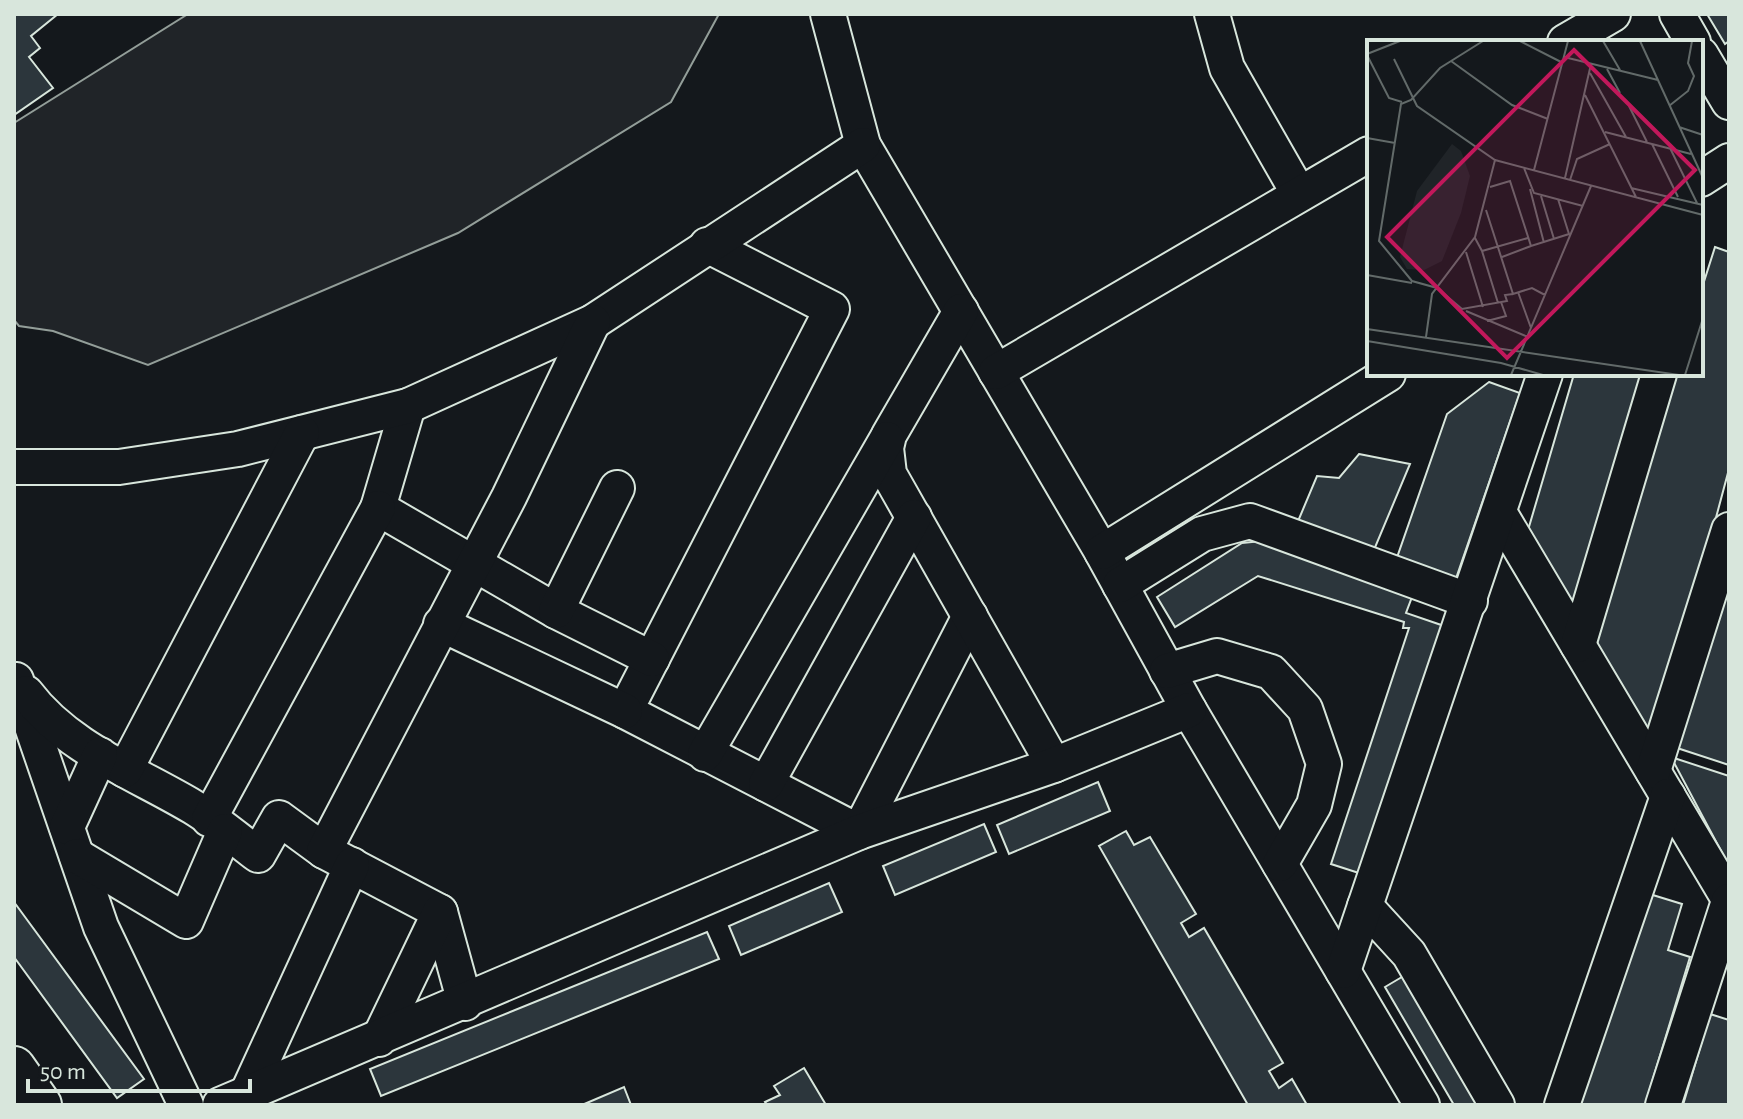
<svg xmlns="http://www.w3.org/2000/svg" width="1743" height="1119" viewBox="0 0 1743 1119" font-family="'Alegreya Sans',sans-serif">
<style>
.green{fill:#202428;stroke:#939e99;stroke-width:2}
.building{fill:#2c363c;stroke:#d8e6dc;stroke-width:2}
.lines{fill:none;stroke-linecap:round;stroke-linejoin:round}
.minor-casing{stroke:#d8e6dc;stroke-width:38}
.major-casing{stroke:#d8e6dc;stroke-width:46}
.minor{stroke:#14181c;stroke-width:34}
.major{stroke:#14181c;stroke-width:42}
.inset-road{fill:none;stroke:#626a69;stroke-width:2}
.view{fill:#c2185b;fill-opacity:0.15;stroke:#c2185b;stroke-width:4}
.inset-edge{fill:none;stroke:#d8e6dc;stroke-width:4}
</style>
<rect width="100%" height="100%" fill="#14181c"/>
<path class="green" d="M188 14H719L671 102 458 233 148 365 53 331 19 326 14 320V123Z"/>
<g class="building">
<path d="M14 14H58L31 36 40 48 29 57 53 88 14 115Z"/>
<path d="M1707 14H1729V41L1725 44Z"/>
<path d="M1715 247 1729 252V469L1656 742 1593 641 1675 374H1701V291Z"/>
<path d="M1574 374H1648L1580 610 1562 605 1526 537Z"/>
<path d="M1489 382 1520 393 1452 590 1393 569 1447 414Z"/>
<path d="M1359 454 1410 464 1371 557 1296 526 1317 476 1339 478Z"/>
<path d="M1272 540 1415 589 1406 613 1447 627 1365 875 1331 864 1409 628H1403L1404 622 1258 576 1175 627 1157 597 1242 543Z"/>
<path d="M1729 548V765L1668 745Z"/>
<path d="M1671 757 1729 776V866Z"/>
<path d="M1098 782 1110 811 1009 854 997 825Z"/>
<path d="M984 824 996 852 895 895 883 866Z"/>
<path d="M1126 831 1134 845 1150 837 1196 914 1181 923 1189 937 1204 928 1283 1063 1269 1071 1279 1088 1292 1079 1307 1105H1248L1099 846Z"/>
<path d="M829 883 842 912 741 955 729 926Z"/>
<path d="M1643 892 1682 904 1668 950 1690 957 1645 1105H1577Z"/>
<path d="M14 902 144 1079 117 1098 14 957Z"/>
<path d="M707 932 719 959 381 1096 370 1069Z"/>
<path d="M1412 971 1490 1105H1454L1385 987Z"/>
<path d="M1710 1014 1729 1020V1105H1683Z"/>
<path d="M804 1068 826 1105H767L765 1102 780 1095 774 1086Z"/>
<path d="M624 1087 631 1105H582Z"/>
</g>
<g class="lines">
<g class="minor-casing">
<g id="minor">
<path d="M828 14 863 145 1102 552 1189 710 1422 1105"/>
<path d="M1212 14 1227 68 1299 194"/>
<path d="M1677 14 1693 42"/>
<path d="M1565 42 1613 14"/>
<path d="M1701 55 1729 102"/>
<path d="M1701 179 1729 161"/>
<path d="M707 245 832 309 625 711 859 832 970 616"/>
<path d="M961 311 889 435 886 448 889 474 1054 765"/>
<path d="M996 372 1369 154"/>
<path d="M408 406 378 508 556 611 652 659"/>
<path d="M14 467H119L238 449 408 406 593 322 863 145"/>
<path d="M1500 514 1729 899"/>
<path d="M1102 552 1388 374"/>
<path d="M1120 585 1202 534 1250 521 1470 601"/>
<path d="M556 611 617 488"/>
<path d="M441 624 625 711"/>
<path d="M1578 645 1659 374"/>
<path d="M1167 671 1217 656 1271 672 1305 709 1324 764 1314 805 1280 864"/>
<path d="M16 680 101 927 186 1105"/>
<path d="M26 693C67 748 136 773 193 807 216 821 237 839 258 855L279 818 324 851"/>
<path d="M705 754 887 439"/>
<path d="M125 770 302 433"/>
<path d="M1653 771 1729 530"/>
<path d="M766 784 914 517"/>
<path d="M209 819 378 508"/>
<path d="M67 827 100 755"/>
<path d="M77 856 186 921 225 831"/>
<path d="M1365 906 1409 954 1497 1105"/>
<path d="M1343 971 1545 374"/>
<path d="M465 1003 440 912 324 851 509 497 593 322"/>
<path d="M379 1039 440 912"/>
<path d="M247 1094 352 865"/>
<path d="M220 1105 859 832 1054 765 1189 710"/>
<path d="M1562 1105 1668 796"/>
<path d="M1663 1105 1729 901"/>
</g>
</g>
<g class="major-casing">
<path id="major" d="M14 1068 40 1105"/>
</g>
<use href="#minor" class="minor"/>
<use href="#major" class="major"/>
</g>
<g transform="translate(1367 40)">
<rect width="336" height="336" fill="#14181c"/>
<path d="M85 104 94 111 103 136 94 173 75 221 57 230 40 229 33 217 50 151Z" fill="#202428"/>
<path class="inset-road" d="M116 1 73 28 44 60 34 64 12 201 45 241 70 248 95 269 140 261 138 255 146 254M153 1 196 23M236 1 253 30M273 1 336 138M0 14 33 1M0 15 22 58 35 62M197 17 291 40M27 19 50 66 128 120 336 175M84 21 145 65 181 79M240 29 253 53M223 33 259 97M218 55 269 157M262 66 280 102M302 66 321 51 327 36 321 23 325 1M312 87 336 95M238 92 324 114M0 98 28 103M285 104 311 157M303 108 330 163M157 128 167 153 216 166M167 130 201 1M198 138 224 24M203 140 210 119 243 104M123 147 143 141 164 206 202 194 191 159M264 148 336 165M163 149 177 203M174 156 187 199M119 170 146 254 165 248 178 255M108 198 115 211 161 198M115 211 131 263M99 212 116 267M135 217 164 206M0 235 45 243M151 252 164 288M99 271 161 297M120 281 139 276 134 262M0 289 312 335M59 297 65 254 108 197 128 120M0 301 134 323 176 335M144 335 224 146M318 335 336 278"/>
<path class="view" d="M207 10 328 130 140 318 20 197Z"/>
<rect width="336" height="336" class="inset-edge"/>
</g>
<rect width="1743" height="1119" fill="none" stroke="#d8e6dc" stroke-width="32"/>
<path d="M28 1079v12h222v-12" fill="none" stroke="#d8e6dc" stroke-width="4"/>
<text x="40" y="1079" font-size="24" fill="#d8e6dc" stroke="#14181c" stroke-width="6" paint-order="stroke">50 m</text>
</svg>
